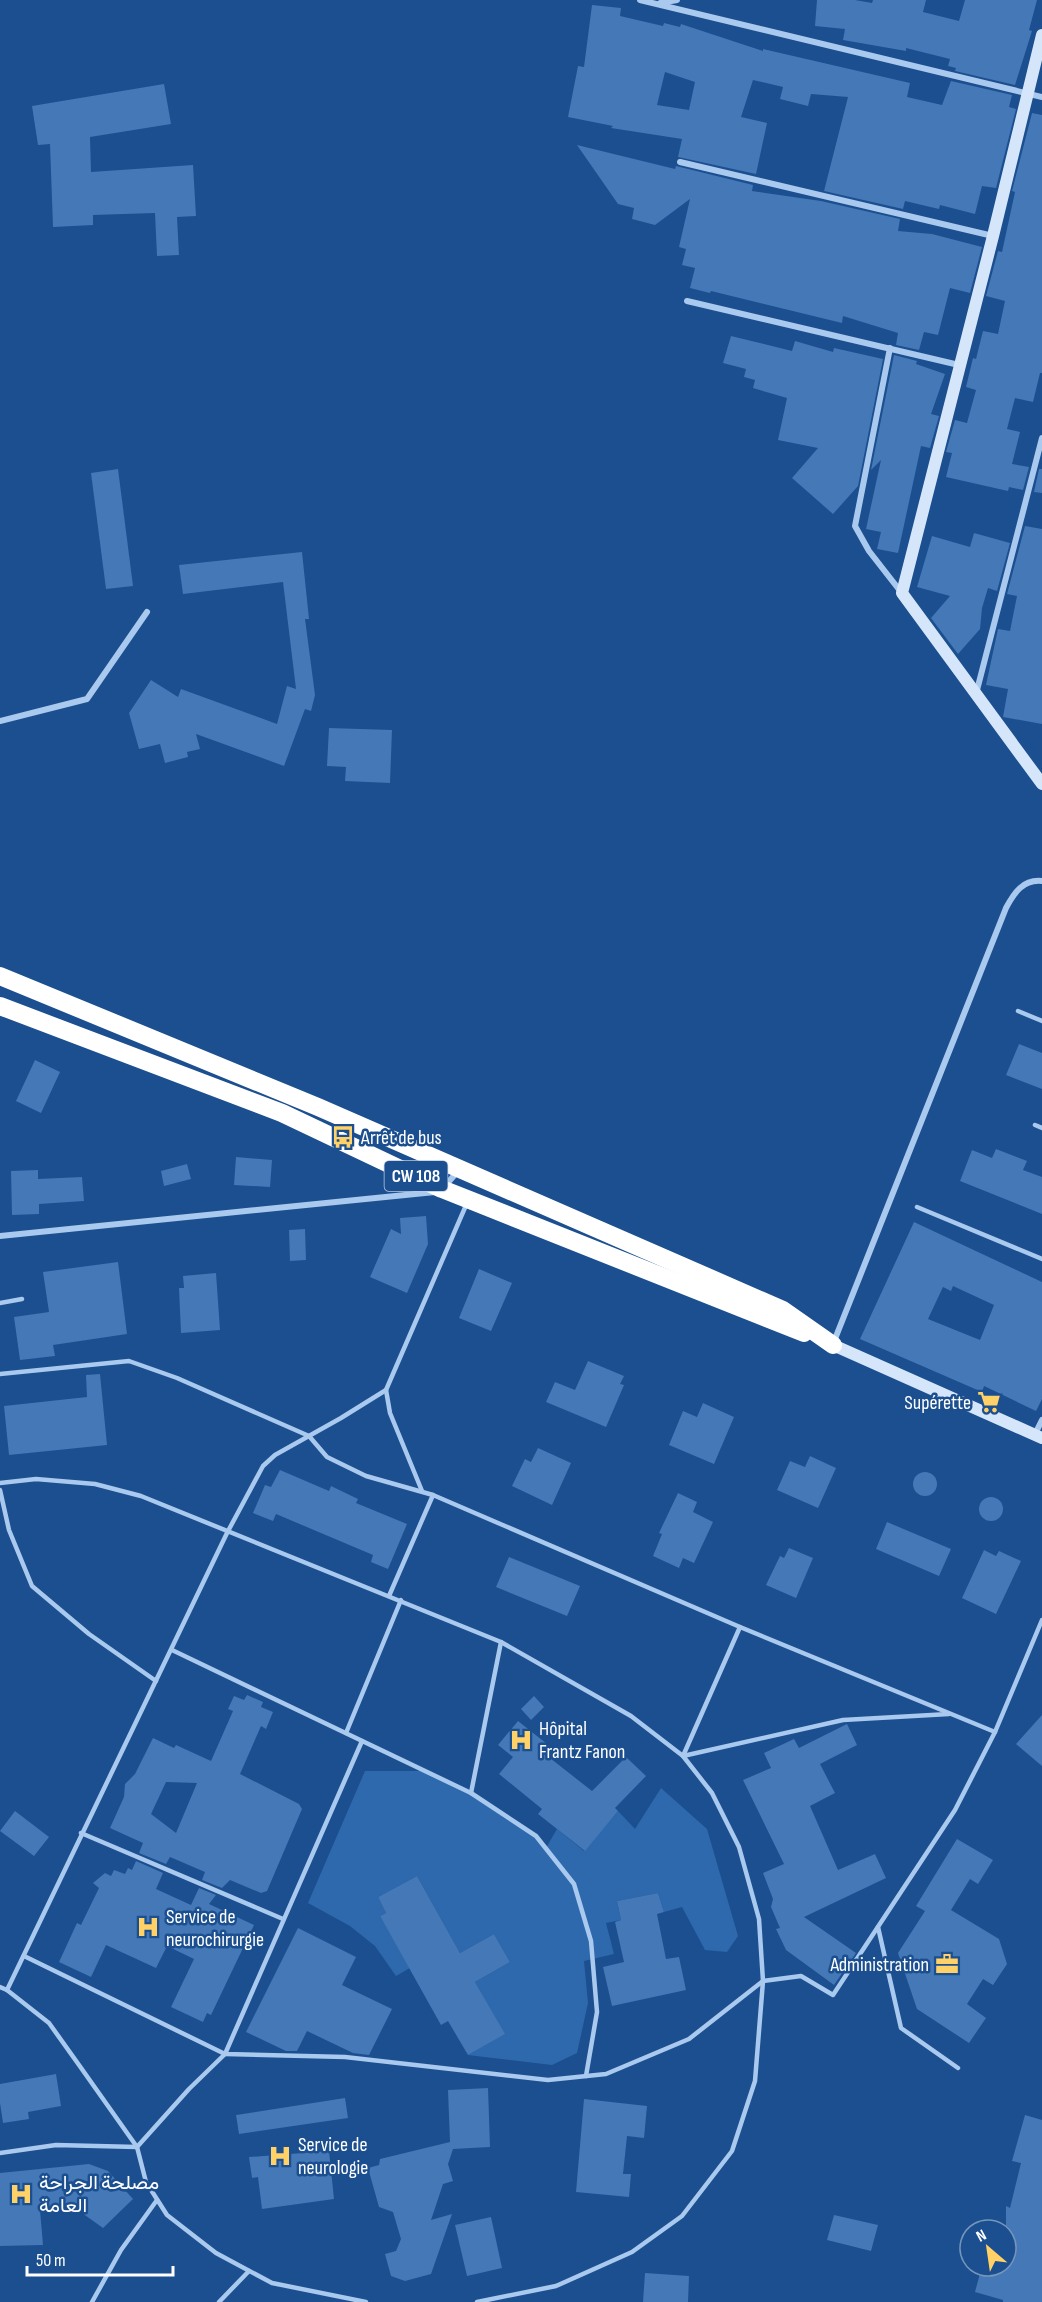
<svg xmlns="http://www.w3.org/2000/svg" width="1042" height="2302" viewBox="0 0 1042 2302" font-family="'Sofia Sans Condensed',Vazirmatn,sans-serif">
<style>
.green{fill:#2e69ad}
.building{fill:#4478b7;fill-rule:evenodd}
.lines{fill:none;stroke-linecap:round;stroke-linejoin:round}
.lane{stroke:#a9c9ee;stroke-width:4.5}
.street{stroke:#a9c9ee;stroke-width:6}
.secondary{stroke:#d6e6fa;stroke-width:12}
.highway{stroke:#fff;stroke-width:18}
.labels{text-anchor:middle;stroke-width:5;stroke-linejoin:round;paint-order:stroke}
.shield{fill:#1b4f8f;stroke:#bbcadd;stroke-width:1.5}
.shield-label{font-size:18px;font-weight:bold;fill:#fff}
.poi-label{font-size:20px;fill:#fff;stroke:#1b4f8f;text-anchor:start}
</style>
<rect width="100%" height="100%" fill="#1b4f8f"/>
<path class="green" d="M365 1771H425L471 1793 535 1836 546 1848 557 1829 584 1851 618 1811 635 1829 661 1788 707 1829 738 1936 727 1952 705 1950 682 1907 664 1912 658 1893 617 1901 621 1920 606 1923 614 1954 584 1961 588 2003 577 2053 552 2065 468 2055 504 2034 475 1982 510 1962 494 1934 460 1953 417 1876 378 1897 386 1913 380 1916 410 1968 396 1976 375 1946 350 1926 308 1903Z"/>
<g class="building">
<path d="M817 0H855L872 3 873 0H926L923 12 959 21 965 0H1037L1029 30 1032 31 1015 85 955 71 956 68 948 66 950 59 906 48V51L843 40 845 29 815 26Z"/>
<path d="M592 5 621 8 620 16 663 26 664 23 680 27 681 24 763 51V49L910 83 907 97 942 105 951 81 1012 95 1009 107 1016 109 996 188 982 186 975 214 940 205 939 209 905 201 903 209 824 191 848 97 811 94 808 106 780 99 783 87 753 80 741 117 767 123 756 174 678 157 682 139 611 128 613 126 568 117 578 66 584 67ZM665 72 695 82 689 110 657 105Z"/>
<path d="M164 84 171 124 90 137 91 172 193 165 196 216 177 217 179 255 157 256 155 213 93 215V225L53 227 50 144 38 145 32 106Z"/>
<path d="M1032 113 1042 115V373H1040L1033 402 1015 398 1007 429 1020 432 1012 464 1029 467 1023 490 1009 487 1008 491 946 477 952 453 946 452 955 420 967 423 976 390 966 387 973 358 976 359 983 331 998 334 1005 301 986 296 998 251 1002 252 1015 192 1012 191Z"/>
<path d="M577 145 675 169 676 166 753 185 752 191 821 201 900 219 898 231 932 234 982 247 970 293 950 288 938 335 924 332 919 350 896 345 898 333 843 316 842 323 711 291 710 293 690 288 695 268 682 265 686 249 679 247 690 199 655 225 632 219 634 208 618 204Z"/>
<path d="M731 336 792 351 795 341 833 352 834 348 883 359 858 486 833 514 792 478 818 448 778 440 787 398 753 388 755 380 744 377 746 369 723 363Z"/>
<path d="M894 355 917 361 916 364 945 374 931 414 939 416 930 448 921 446 898 553 877 549 881 532 866 529 881 460 871 470Z"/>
<path d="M118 469 133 586 106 589 91 473Z"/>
<path d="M1039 469H1042V493L1034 492Z"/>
<path d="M1025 526 1042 529V724L1003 717 1008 689 986 685 998 629 1010 631 1017 596 1007 594Z"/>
<path d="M974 533 1010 543 997 591 988 588 982 608 980 629 958 654 931 618 950 596 917 587 932 536 970 547Z"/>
<path d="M302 552 309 619H305L315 695 311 711 305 709 284 766 196 734 200 749 187 752 188 757 165 763 160 744 139 749 129 713 151 680 178 697 181 689 277 724 287 686 296 689 283 582 183 594 179 565Z"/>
<path d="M329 728 392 730 390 783 345 781 346 767 327 766Z"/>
<path d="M1019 1044 1042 1053V1089L1006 1075Z"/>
<path d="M35 1060 60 1072 41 1113 16 1101Z"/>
<path d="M996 1149 1027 1161 1023 1170 1042 1177V1214L960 1181 972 1150 992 1158Z"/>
<path d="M236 1157 272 1160 270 1187 234 1185Z"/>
<path d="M187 1164 191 1179 164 1186 161 1171Z"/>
<path d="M38 1170V1179L82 1177 84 1201 39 1204V1214L12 1215 11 1171Z"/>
<path d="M426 1216 428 1244 407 1293 370 1277 391 1229 401 1234 400 1218Z"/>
<path d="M914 1222 1042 1282V1399L1036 1411 984 1386 982 1392 860 1339ZM953 1286 994 1305 980 1340 928 1319 943 1287 951 1291Z"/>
<path d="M305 1229 306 1260 290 1261 289 1230Z"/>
<path d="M118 1262 127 1334 53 1345 55 1356 20 1360 14 1317 49 1312 43 1272Z"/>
<path d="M479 1269 512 1283 491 1331 459 1318Z"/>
<path d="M216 1273 220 1330 181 1333 179 1288H184L183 1276Z"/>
<path d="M588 1361 624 1376 620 1384 624 1385 606 1427 546 1402 555 1382 575 1390Z"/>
<path d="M100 1374 107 1445 9 1455 4 1406 87 1397 86 1375Z"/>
<path d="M703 1403 734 1417 714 1464 669 1445 683 1411 697 1417Z"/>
<path d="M538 1448 571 1463 552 1505 512 1486 525 1459 531 1462Z"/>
<path d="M810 1456 836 1468 818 1508 777 1490 790 1461 805 1467Z"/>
<path d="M280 1470 329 1491 331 1486 358 1499 356 1503 407 1524 388 1569 371 1562 373 1555 276 1514 273 1521 253 1513 265 1485 271 1487Z"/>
<circle cx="925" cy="1484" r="12"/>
<path d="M678 1493 697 1502 693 1512 713 1522 694 1563 683 1558 679 1568 653 1556 662 1534 659 1533Z"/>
<circle cx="991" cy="1509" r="12"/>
<path d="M887 1522 951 1549 939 1576 876 1549Z"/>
<path d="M789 1548 813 1558 796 1598 766 1585 780 1556 784 1558Z"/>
<path d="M984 1550 996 1556 999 1551 1021 1561 996 1614 962 1598Z"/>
<path d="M509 1557 580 1586 567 1616 496 1587Z"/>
<path d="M247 1695 263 1702 261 1707 273 1712 266 1729 261 1726 240 1774 299 1804 302 1809 267 1891 261 1893 230 1880 222 1888 202 1880 205 1872 170 1857 166 1864 139 1853 143 1843 110 1828 124 1797 125 1784 135 1774 153 1738 174 1748 176 1745 211 1761 233 1711 228 1709 234 1696 244 1700ZM166 1782 197 1783 176 1833 151 1814Z"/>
<path d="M534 1696 544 1707 531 1720 521 1709Z"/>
<path d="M1042 1715V1766L1016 1744Z"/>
<path d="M518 1721 556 1751 550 1758 592 1791 626 1757 646 1776 615 1808 618 1811 585 1851 538 1814 542 1809 499 1774 513 1757 498 1745Z"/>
<path d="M847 1724 857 1745 820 1764 835 1793 810 1806 838 1870 875 1854 886 1878 804 1917 856 1953 834 1985 786 1950 776 1929 780 1928 771 1907 773 1899 763 1873 784 1864 743 1780 771 1768 764 1753 794 1739 799 1748Z"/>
<path d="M15 1811 49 1837 34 1856 0 1831Z"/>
<path d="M957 1839 993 1860 978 1884 970 1879 951 1910 999 1939 1007 1964 993 1985 983 1979 967 2004 986 2018 969 2043 917 2009 898 1953 925 1911 916 1906Z"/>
<path d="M136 1861 163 1873 156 1889 191 1905 199 1888 216 1895 209 1904 254 1925 211 2015 207 2013 203 2022 171 2007 194 1959 167 1946 156 1968 106 1945 91 1977 59 1962 77 1923 81 1925 99 1888 93 1883 105 1873 111 1876 114 1870 125 1874 128 1868 132 1870Z"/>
<path d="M417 1876 460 1953 494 1934 510 1962 475 1982 505 2034 468 2055 448 2021 441 2025 380 1916 386 1913 378 1897Z"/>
<path d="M658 1893 664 1912 657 1914 666 1959 679 1957 686 1990 612 2006 603 1967 624 1962 615 1922 621 1920 617 1901Z"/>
<path d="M298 1928 356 1957 342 1985 392 2009 369 2055 353 2053 307 2031 297 2051H286L246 2032Z"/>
<path d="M56 2074 61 2106 28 2112 29 2119 3 2123 0 2103V2084Z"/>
<path d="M488 2088 490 2147 453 2149 448 2164 453 2181 443 2184 431 2220 452 2214 431 2274 405 2281 391 2276 385 2254 396 2251 401 2239 393 2212 379 2207 368 2168 379 2165 380 2159 450 2142 448 2090Z"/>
<path d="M345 2098 348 2118 239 2134 236 2115Z"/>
<path d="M584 2099 647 2106 644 2138 627 2136 623 2174H631L629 2197 576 2192Z"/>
<path d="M1025 2115 1042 2120V2302H1003V2300L975 2292 982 2266H1006V2206L1010 2208 1021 2163 1012 2161Z"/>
<path d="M329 2151 334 2199 262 2209 258 2177 252 2178 249 2157Z"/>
<path d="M89 2164 108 2171 133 2199 103 2228 75 2208 40 2210 43 2245 0 2246V2173Z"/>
<path d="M834 2215 878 2225 871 2251 827 2240Z"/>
<path d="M491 2217 502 2268 467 2276 455 2225Z"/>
<path d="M645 2273 689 2276 688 2302H643Z"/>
</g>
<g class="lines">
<g class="lane">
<path d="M1018 1011 1042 1021"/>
<path d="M1035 1125 1042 1128"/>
<path d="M917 1207 1042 1259"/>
<path d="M0 1303 22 1299"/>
<path d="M0 1374 129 1361 177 1378 309 1436 327 1457 366 1476 433 1495 740 1627 995 1732"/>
<path d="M0 1483 36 1479 95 1484 141 1496 501 1642 631 1716 683 1756 712 1793 739 1847 759 1919 763 1981 755 2081 732 2151 682 2216 632 2252 556 2286 477 2302"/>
<path d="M0 1490 9 1530 32 1586 89 1634 156 1681"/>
<path d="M422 1491 390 1413 386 1390 467 1203"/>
<path d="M389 1596 433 1495"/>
<path d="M172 1650 471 1793 536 1836 574 1884 591 1941 597 2012 586 2076"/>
<path d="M346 1733 401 1600"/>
<path d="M683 1756 843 1720 949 1714"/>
<path d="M683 1756 740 1627"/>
<path d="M471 1793 501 1642"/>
<path d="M81 1833 283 1919"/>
<path d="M878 1927 901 2028 958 2068"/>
<path d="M24 1956 225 2054 345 2057 548 2080 606 2074 689 2039 763 1981 801 1976 833 1995 955 1810 995 1732 1042 1620"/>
<path d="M0 1987 7 1990 49 2023 79 2065 137 2147 146 2182 167 2215 216 2253 272 2283 366 2302"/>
<path d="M7 1990 227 1533 263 1466 275 1455 341 1418 386 1390"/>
<path d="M0 2153 56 2145 137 2147 189 2089 225 2054 362 1741"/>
<path d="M92 2302 121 2250 157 2200"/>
<path d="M219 2302 249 2271"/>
</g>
<g class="street">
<path d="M640 0 1042 97"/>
<path d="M660 3 677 0"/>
<path d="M680 162 993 236"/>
<path d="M687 301 959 365"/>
<path d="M890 348 855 526 869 551 901 592"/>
<path d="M976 694 1042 438"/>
<path d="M0 721 87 699 147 612"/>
<path d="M444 1187 459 1170"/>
<path d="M0 1236 435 1192"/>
<path d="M833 1344 1006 908C1014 893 1023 879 1042 881"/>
<path d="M1035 1434 1042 1420"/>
</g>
<g class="secondary">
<path d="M1042 35 993 236 902 593 1042 784"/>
<path d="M833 1345 1042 1438"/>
</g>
<g class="highway">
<path d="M0 976 318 1107 783 1310 833 1345"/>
<path d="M0 1006 282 1113 442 1189 804 1333"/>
</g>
</g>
<defs>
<g id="bus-bare" transform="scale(1.8)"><path d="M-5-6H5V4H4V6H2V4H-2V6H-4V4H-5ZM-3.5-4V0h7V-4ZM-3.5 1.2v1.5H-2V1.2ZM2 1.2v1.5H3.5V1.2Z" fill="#ffd166" stroke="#1b4f8f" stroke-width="2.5" paint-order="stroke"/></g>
<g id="supermarket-bare" transform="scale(1.8)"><path d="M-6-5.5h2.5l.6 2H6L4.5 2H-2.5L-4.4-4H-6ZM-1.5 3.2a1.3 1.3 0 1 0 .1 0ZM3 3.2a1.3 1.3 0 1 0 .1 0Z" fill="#ffd166" stroke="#1b4f8f" stroke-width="2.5" paint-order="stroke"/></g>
<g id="hospital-bare" transform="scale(1.8)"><path d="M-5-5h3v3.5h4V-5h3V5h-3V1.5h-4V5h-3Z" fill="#ffd166" stroke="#1b4f8f" stroke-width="2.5" paint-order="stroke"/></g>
<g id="office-bare" transform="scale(1.8)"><path d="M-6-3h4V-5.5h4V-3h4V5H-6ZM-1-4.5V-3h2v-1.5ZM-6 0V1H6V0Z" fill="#ffd166" stroke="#1b4f8f" stroke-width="2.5" paint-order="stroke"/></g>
</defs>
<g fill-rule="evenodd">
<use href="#bus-bare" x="343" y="1137"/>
<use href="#supermarket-bare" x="989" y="1402"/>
<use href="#hospital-bare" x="521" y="1740"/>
<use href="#hospital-bare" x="148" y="1927"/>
<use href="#office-bare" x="947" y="1964"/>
<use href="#hospital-bare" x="280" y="2156"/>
<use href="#hospital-bare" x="21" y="2194"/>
</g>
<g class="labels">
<rect class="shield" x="384.5" y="1161" width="63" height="30" rx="4.5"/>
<g class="shield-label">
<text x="416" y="1182">CW 108</text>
</g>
<g class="poi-label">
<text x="361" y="1144">Arrêt de bus</text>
<text x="971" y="1409" text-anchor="end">Supérette</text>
<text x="539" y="1735">Hôpital<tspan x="539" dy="23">Frantz Fanon</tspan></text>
<text x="166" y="1923">Service de<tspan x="166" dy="23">neurochirurgie</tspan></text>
<text x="929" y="1971" text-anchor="end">Administration</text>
<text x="298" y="2151">Service de<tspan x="298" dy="23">neurologie</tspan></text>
<text x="39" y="2189">مصلحة الجراحة<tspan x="39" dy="23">العامة</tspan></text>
</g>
</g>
<g transform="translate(988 2248) rotate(331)"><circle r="28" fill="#1b4f8f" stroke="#7695bc" stroke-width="1.5"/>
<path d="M0-4.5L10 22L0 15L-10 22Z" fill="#ffd166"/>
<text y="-9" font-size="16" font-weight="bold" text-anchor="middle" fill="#ffffff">N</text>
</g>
<path d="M27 2266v9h146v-9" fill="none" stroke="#ffffff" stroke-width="3"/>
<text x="36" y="2266" font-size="18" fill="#ffffff" stroke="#1b4f8f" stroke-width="4.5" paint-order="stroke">50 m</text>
</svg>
